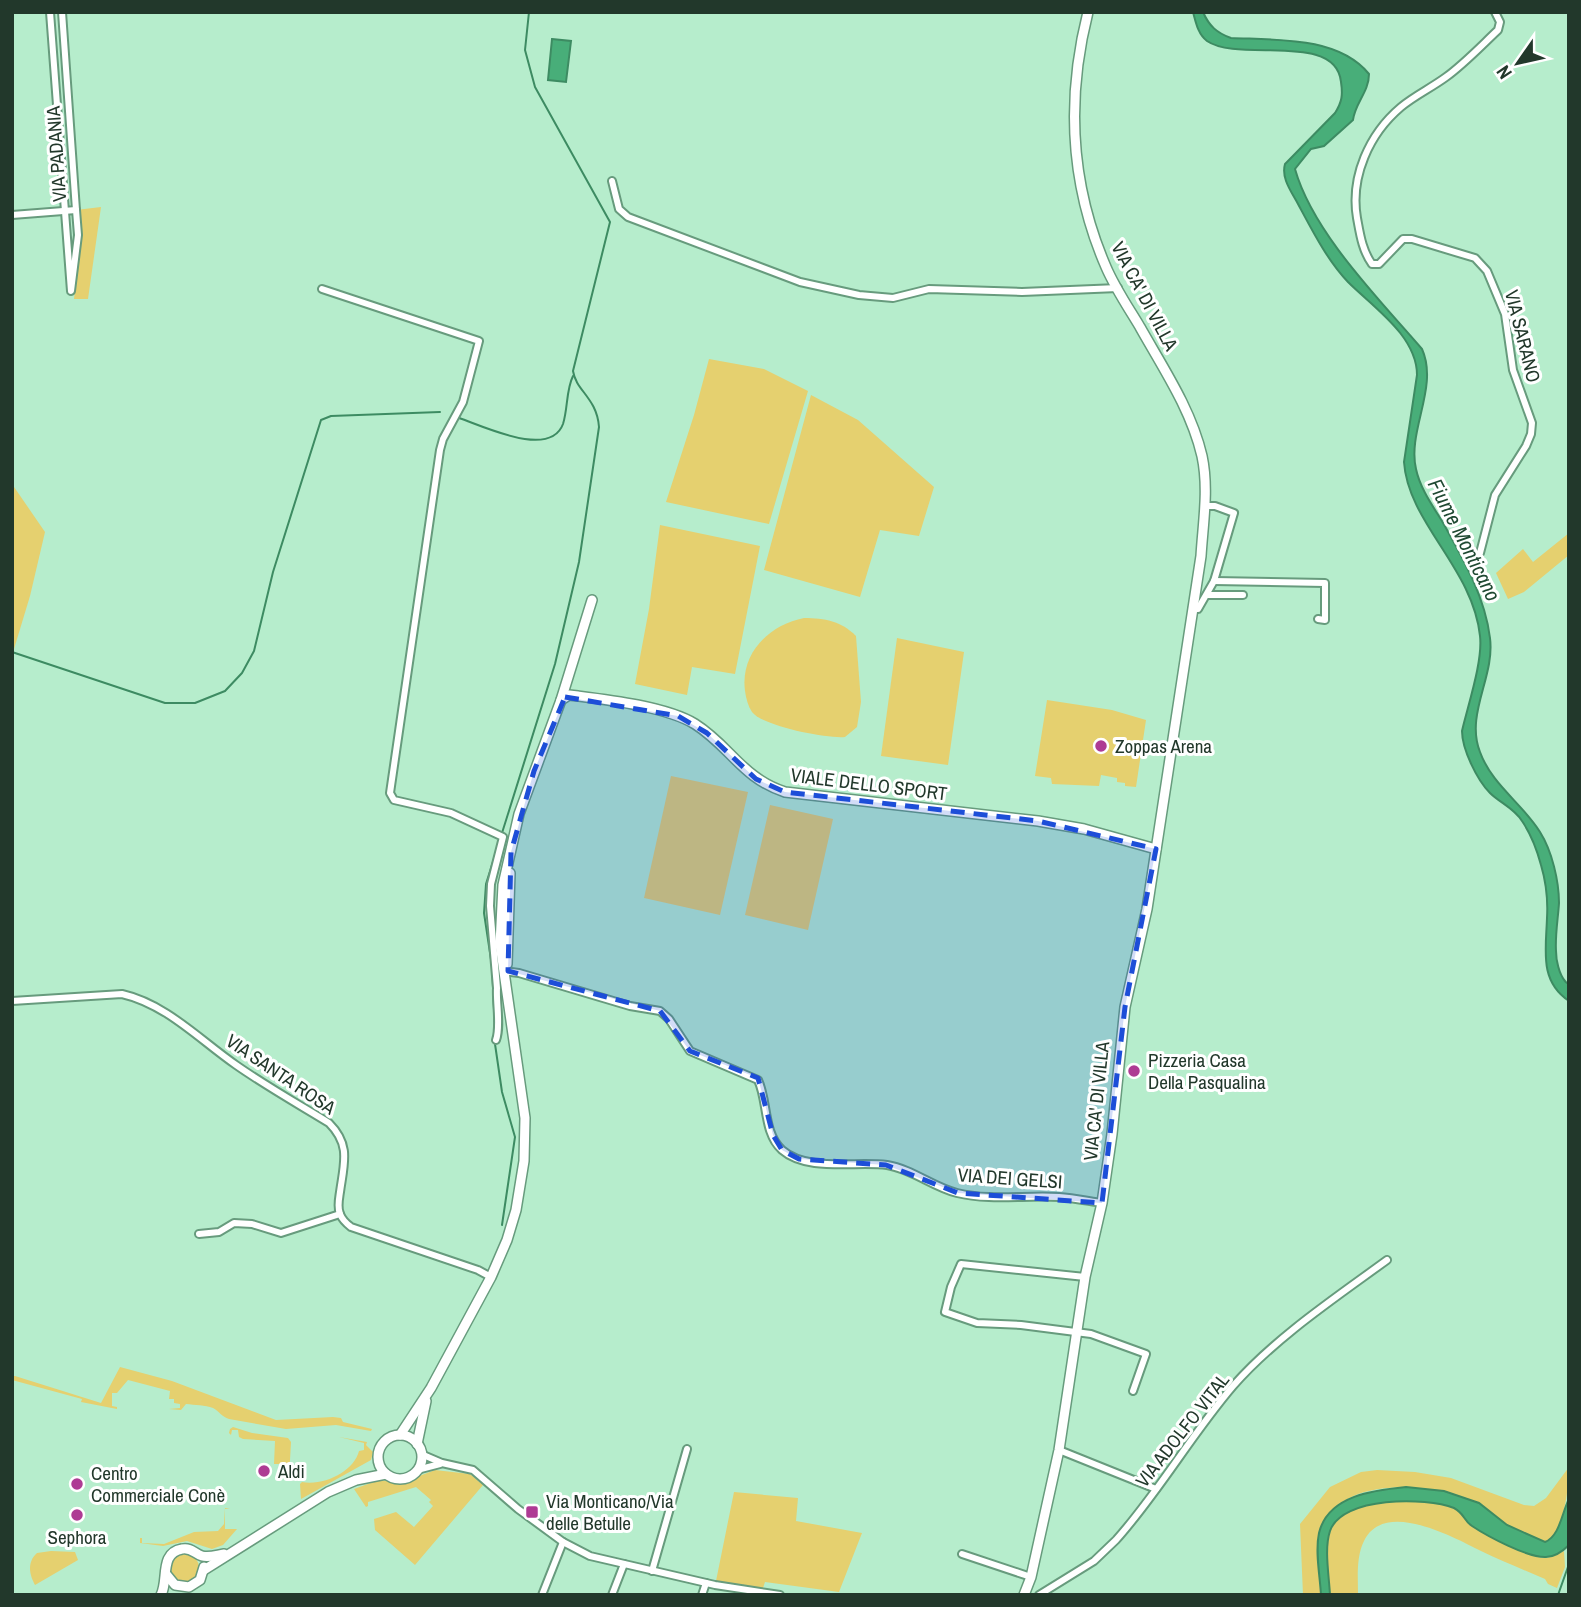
<svg xmlns="http://www.w3.org/2000/svg" width="1581" height="1607" viewBox="0 0 1581 1607" font-family="'Archivo Narrow',sans-serif">
<style>
.green{fill:#e5d06f}
.water{fill:#48ae79;stroke:#3d8b62;stroke-width:2}
.lines{fill:none;stroke-linecap:round;stroke-linejoin:round}
.stream{stroke:#3d8b62;stroke-width:2}
.street-casing{stroke:#679b7d;stroke-width:10}
.secondary-casing{stroke:#679b7d;stroke-width:12}
.street{stroke:#fff;stroke-width:6}
.secondary{stroke:#fff;stroke-width:9}
.marked{fill:#1d4ed8;fill-opacity:0.2;stroke:#1d4ed8;stroke-width:5;stroke-dasharray:14 9;stroke-linejoin:round}
.poi-dot{fill:#ae3b94;stroke:#fff;stroke-width:2.5}
.labels{text-anchor:middle;stroke-width:6;stroke-linejoin:round;paint-order:stroke}
.street-label{font-size:19px;fill:#22382b;stroke:#fff}
.poi-label{font-size:19px;fill:#22382b;stroke:#fff;text-anchor:start}
.water-label{font-size:21px;font-style:italic;fill:#1f4932;stroke:#fff}
</style>
<rect width="100%" height="100%" fill="#b6edcc"/>
<g class="green">
<path d="M101 207 88 299H74L81 240 76 210Z"/>
<path d="M709 359 764 369 808 391 769 524 666 502 694 415Z"/>
<path d="M811 395 858 420 934 487 919 536 880 530 860 597 764 570Z"/>
<path d="M12 484 45 532 30 596 14 649Z"/>
<path d="M660 525 760 546 735 674 692 667 687 695 635 684 649 609Z"/>
<path d="M1569 533V555L1524 592 1508 599 1496 573 1523 549 1533 562Z"/>
<path d="M804 618C825 618 841 621 856 636L861 702 857 727 845 737C827 739 762 726 752 712 748 706 746 698 745 691 740 653 769 625 804 618Z"/>
<path d="M897 638 964 652 948 765 881 756Z"/>
<path d="M1047 700 1112 710 1146 720 1136 787 1125 786V783L1117 782V778L1101 775 1099 786 1052 784 1051 778 1035 776Z"/>
<path d="M671 776 748 792 720 915 644 898Z"/>
<path d="M770 805 833 819 808 930 745 915Z"/>
<path d="M120 1367 172 1381 276 1420 333 1417 341 1418 343 1422 372 1429 371 1431 336 1425 286 1429 229 1419C222 1417 219 1411 213 1408 205 1405 195 1405 186 1404L181 1410 169 1409 180 1408V1404L174 1403V1399H169L170 1391 128 1380 117 1393H112V1406L117 1407V1409L81 1402 82 1399 12 1380V1376H15L101 1403Z"/>
<path d="M233 1427 252 1433 288 1438 291 1442 289 1478H281V1464H274L275 1441 243 1439 239 1437 238 1430H232L231 1435 229 1433 230 1429Z"/>
<path d="M339 1437 367 1442 366 1445 373 1452 371 1460 301 1499 300 1484 302 1482C325 1486 354 1471 359 1451L364 1450V1443Z"/>
<path d="M1569 1467C1569 1486 1564 1535 1545 1543 1529 1537 1515 1530 1501 1521 1492 1515 1485 1506 1475 1502 1431 1484 1342 1473 1320 1530 1313 1548 1320 1576 1321 1595H1303L1300 1524 1330 1487 1361 1472 1377 1470 1415 1472 1451 1478 1524 1505 1534 1506 1546 1498Z"/>
<path d="M435 1470 470 1474 483 1485 415 1565 375 1530 374 1519 396 1512 414 1527 433 1506 429 1502 431 1500 416 1487 368 1502V1506L366 1507 354 1489 379 1480 401 1483Z"/>
<path d="M734 1492 798 1498 796 1521 862 1533 839 1592 765 1582 763 1588 716 1581Z"/>
<path d="M1412 1500C1428 1501 1446 1503 1460 1511 1465 1514 1465 1520 1469 1524 1478 1532 1532 1557 1544 1558 1551 1558 1557 1554 1564 1551L1565 1567 1557 1588 1548 1584 1545 1579C1524 1570 1502 1561 1481 1551 1453 1537 1384 1499 1364 1541 1356 1557 1358 1578 1358 1595H1330C1329 1578 1324 1543 1331 1528 1342 1505 1390 1500 1412 1500Z"/>
<path d="M225 1508H230L225 1509V1529H237L223 1545 212 1549 187 1541 163 1546 140 1543V1538H142V1543L164 1544 194 1532 218 1531 224 1524Z"/>
<path d="M51 1551 75 1552 78 1560 35 1585C29 1574 27 1562 37 1553Z"/>
<circle cx="185" cy="1568" r="14"/>
</g>
<g class="water">
<path d="M1193 12H1203C1209 26 1217 33 1231 38 1275 40 1338 36 1369 74 1369 92 1355 103 1353 120L1324 146 1311 149 1295 169C1313 233 1380 300 1422 349 1439 387 1407 431 1416 469 1420 488 1432 505 1442 521 1462 557 1485 596 1490 638 1495 677 1465 714 1480 752 1492 785 1522 803 1540 832 1552 851 1559 881 1559 903 1558 919 1555 935 1556 951 1556 960 1559 974 1565 981 1566 983 1568 983 1569 985 1570 988 1569 997 1569 1001 1539 981 1546 950 1547 918 1548 901 1546 882 1541 865 1537 850 1531 834 1522 821 1514 808 1500 803 1490 793 1477 780 1462 749 1462 731 1468 705 1483 661 1480 636 1473 568 1408 523 1404 462L1417 375C1417 336 1373 307 1348 282 1327 260 1312 230 1298 204 1291 191 1281 178 1285 164L1335 113C1342 102 1343 95 1341 82 1336 31 1239 63 1207 41 1198 34 1196 23 1193 12Z"/>
<path d="M552 39 571 41 566 82 548 80Z"/>
<path d="M1406 1487 1444 1491 1479 1503 1507 1525 1545 1542C1560 1536 1562 1512 1569 1499V1545C1562 1552 1555 1557 1546 1557 1528 1558 1487 1536 1472 1526 1463 1520 1465 1514 1454 1508 1426 1497 1342 1496 1330 1531 1324 1549 1329 1575 1330 1595H1321C1320 1576 1315 1552 1319 1533 1328 1495 1375 1490 1406 1487Z"/>
</g>
<g class="lines">
<g class="stream">
<path d="M459 418C483 426 550 459 563 424 568 408 566 390 573 376"/>
<path d="M12 652 165 703H195L225 691 242 673 254 651 273 572 321 420 331 416 440 412"/>
<path d="M495 1031 492 966 484 913 486 884 555 664 579 562 599 427C597 398 576 391 573 371L610 222 535 87 525 50 529 12"/>
<path d="M495 1044 502 1092 515 1137 502 1225"/>
<path d="M1558 1595 1569 1564"/>
</g>
<g class="street-casing">
<g id="street">
<path d="M50 12 71 291 78 235 76 210"/>
<path d="M612 181 619 209 628 217 800 282 859 295 893 298 929 289 1022 292 1118 288"/>
<path d="M12 215 76 210 62 12"/>
<path d="M322 289 479 341 463 402 443 439 440 450 390 793 394 800 451 813 503 837 491 884 490 906 497 988C496 1003 501 1027 496 1040"/>
<path d="M1480 553 1495 495 1526 446 1531 434 1532 423 1513 370 1505 314 1487 271 1475 258 1412 239H1403L1379 264H1372C1362 250 1360 234 1357 218 1350 177 1369 134 1401 107 1414 96 1431 88 1446 77 1464 64 1481 46 1498 30L1500 22 1495 12"/>
<path d="M1214 581 1325 583V620L1318 619"/>
<path d="M1208 595H1243"/>
<path d="M1192 609H1198L1214 581 1234 513 1215 506H1205"/>
<path d="M503 971 519 973 630 1006 660 1011 669 1019 690 1051 758 1080C768 1101 763 1133 782 1150 807 1172 856 1161 887 1165 912 1169 933 1187 957 1193 990 1201 1025 1195 1059 1197 1073 1198 1088 1201 1102 1203"/>
<path d="M12 1001 122 994C166 1004 200 1040 236 1065 266 1086 298 1104 329 1123 351 1145 344 1163 340 1192 339 1199 337 1207 340 1214 342 1219 347 1224 351 1227L478 1270 491 1277"/>
<path d="M199 1234 219 1232 234 1223 252 1224 281 1233 340 1214"/>
<path d="M1085 1277 961 1264 951 1287 945 1312 977 1323 1021 1325 1091 1334 1146 1354 1133 1391"/>
<path d="M1059 1450 1156 1489"/>
<path d="M421 1454 442 1463 473 1470 518 1509 563 1542 590 1556 715 1585 780 1595"/>
<path d="M417 1470 440 1464"/>
<path d="M962 1554 1031 1577"/>
<path d="M652 1571 687 1449"/>
<path d="M542 1595 563 1542"/>
<path d="M612 1595 624 1564"/>
<path d="M702 1595 706 1583"/>
<path d="M1039 1595 1094 1561 1116 1540C1159 1492 1191 1435 1233 1386 1275 1338 1335 1298 1387 1260"/>
</g>
</g>
<g class="secondary-casing">
<g id="secondary">
<path d="M561 700 569 695 578 696C610 700 667 707 695 724 730 746 742 778 785 792L1038 821 1084 829 1156 849"/>
<path d="M507 964 510 873"/>
<path d="M400 1435 431 1388 491 1277 507 1240 516 1210 524 1161 525 1118 500 944 503 885 519 814 561 700 592 600"/>
<circle cx="400" cy="1457" r="22"/>
<path d="M417 1444 426 1401"/>
<path d="M204 1570 328 1492 356 1480 386 1474"/>
<path d="M166 1574 175 1585 189 1587 200 1580 204 1567"/>
<path d="M161 1595C169 1580 159 1553 182 1549 191 1547 195 1554 202 1556 209 1558 217 1555 224 1554"/>
<path d="M1024 1595 1031 1577 1059 1450 1085 1277 1102 1203 1112 1134 1125 1007 1147 909 1201 556C1203 523 1209 489 1202 456 1191 409 1163 368 1140 327 1128 307 1115 288 1106 267 1070 184 1066 99 1088 12"/>
</g>
</g>
<use href="#street" class="street"/>
<use href="#secondary" class="secondary"/>
</g>
<path class="marked" d="M565 697 678 716 707 733 756 779 785 792 1038 821 1156 849 1125 1007 1102 1203 958 1193 886 1165 799 1159 782 1150 773 1135 758 1078 690 1051 660 1011 508 971 511 852 534 771Z"/>
<g class="poi-dot">
<circle cx="1101" cy="746" r="7"/>
<circle cx="1134" cy="1071" r="7"/>
<circle cx="264" cy="1471" r="7"/>
<circle cx="77" cy="1484" r="7"/>
<rect x="525" y="1505" width="14" height="14" rx="3.5"/>
<circle cx="77" cy="1515" r="7"/>
</g>
<g class="labels">
<g class="street-label">
<text transform="translate(56 154) rotate(-94)" y="7">VIA PADANIA</text>
<text transform="translate(1145 296) rotate(62)" y="7">VIA CA' DI VILLA</text>
<text transform="translate(1523 336) rotate(76)" y="7">VIA SARANO</text>
<text transform="translate(869 784) rotate(7)" y="7">VIALE DELLO SPORT</text>
<text transform="translate(281 1074) rotate(34)" y="7">VIA SANTA ROSA</text>
<text transform="translate(1096 1101) rotate(-84)" y="7">VIA CA' DI VILLA</text>
<text transform="translate(1010 1178) rotate(4)" y="7">VIA DEI GELSI</text>
<text transform="translate(1182 1430) rotate(-52)" y="7">VIA ADOLFO VITAL</text>
</g>
<g class="poi-label">
<text x="1115" y="753">Zoppas Arena</text>
<text x="1148" y="1067">Pizzeria Casa<tspan x="1148" dy="22">Della Pasqualina</tspan></text>
<text x="278" y="1478">Aldi</text>
<text x="91" y="1480">Centro<tspan x="91" dy="22">Commerciale Conè</tspan></text>
<text x="546" y="1508">Via Monticano/Via<tspan x="546" dy="22">delle Betulle</tspan></text>
<text x="77" y="1544" text-anchor="middle">Sephora</text>
</g>
<g class="water-label">
<text transform="translate(1464 540) rotate(63)" y="7">Fiume Monticano</text>
</g>
</g>
<rect width="1581" height="1607" fill="none" stroke="#22382b" stroke-width="28"/>
<g transform="translate(1518 63) rotate(236)" stroke="#ffffff" stroke-width="5" paint-order="stroke">
<path d="M0-5L12 26L0 18L-12 26Z" fill="#22382b"/>
<text y="-10" font-size="19" font-weight="bold" text-anchor="middle" fill="#22382b">N</text>
</g>
</svg>
